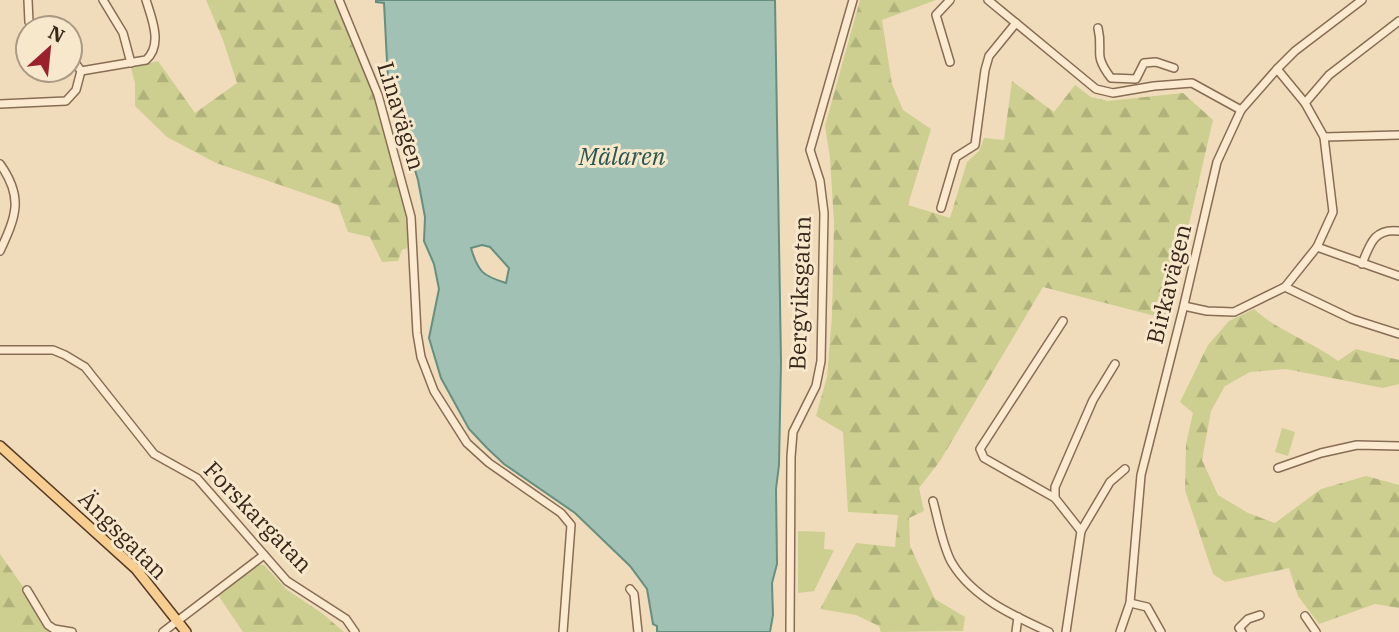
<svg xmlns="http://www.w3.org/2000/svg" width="1399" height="632" viewBox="0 0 1399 632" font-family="'IBM Plex Serif',serif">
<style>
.forest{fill:url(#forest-firs)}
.green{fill:#cccf8f}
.water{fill:#a0c1b4;stroke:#678f81;stroke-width:2;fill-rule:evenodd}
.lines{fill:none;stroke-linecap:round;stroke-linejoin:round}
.minor-casing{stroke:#886c54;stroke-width:10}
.major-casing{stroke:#553a29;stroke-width:12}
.minor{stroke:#fbeacf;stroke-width:7}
.major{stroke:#f7ce8f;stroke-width:9}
.labels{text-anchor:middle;stroke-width:6;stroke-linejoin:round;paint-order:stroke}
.street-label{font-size:23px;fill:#37261a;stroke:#f7e7cb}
.water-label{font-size:24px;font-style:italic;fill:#285751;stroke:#f7e7cb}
</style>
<defs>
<pattern id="forest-firs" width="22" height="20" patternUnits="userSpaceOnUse" patternTransform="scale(1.75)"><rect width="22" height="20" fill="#cccf8f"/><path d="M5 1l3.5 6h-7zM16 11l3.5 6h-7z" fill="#b0b27b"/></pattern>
</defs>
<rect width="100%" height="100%" fill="#f0dcbb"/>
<g class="forest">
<path d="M206 0H335L352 45 371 85 403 193 407 216V248L402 250 398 261 382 262 370 237 348 232 338 205 216 163 167 137 135 106V83L131 68 158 61 195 113 237 83 223 40Z"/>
<path d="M860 0H936L882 20 892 84 903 110 931 129 908 205 950 218 967 162 979 151 984 138 1004 140 1012 81 1054 112 1075 85 1091 97 1108 101 1183 93 1213 120 1167 319 1043 287 940 461 919 488 924 511 909 518 910 546 935 599 965 617 963 631 881 632 879 626 856 615 820 609 856 543 895 547 898 515 848 512 843 432 816 416 827 377 832 316 834 223 830 158 825 126Z"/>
<path d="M1254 309C1279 332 1311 341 1338 361L1356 349 1399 360V384L1383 388 1286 369 1250 372 1225 386 1211 411 1202 460 1218 495 1248 513 1275 523 1321 489 1366 476 1399 485V608L1375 604 1319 624 1298 596 1289 568 1225 582 1213 574 1185 490 1186 444 1193 413 1180 402 1208 345 1229 321Z"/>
<path d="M0 554 55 632H0Z"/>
<path d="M257 565H264L286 589 323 614 344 632H243L218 595Z"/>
</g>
<g class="green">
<path d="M1282 428 1295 432 1288 456 1275 452Z"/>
<path d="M798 531 825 532 824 549 834 550 814 591 798 593Z"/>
</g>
<path class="water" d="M376 0H775L781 362 779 465 776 489 777 564 772 583 773 615 770 632H657V626L653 624 647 589 630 566 575 513 504 464 487 448 469 429 441 378 429 338 439 289 434 264 424 241 425 217 418 180 388 81 384 3 376 2ZM482 245 490 247 509 268 506 283C483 276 478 272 471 248Z"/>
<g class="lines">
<g class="minor-casing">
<g id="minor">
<path d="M28 0 29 22 37 28"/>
<path d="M103 0 123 33 131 63"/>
<path d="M339 0 378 95 411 217 417 333 421 357 434 391 467 443 489 463 561 513 571 525 563 632"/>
<path d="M988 0 1096 89 1113 93 1154 86 1192 83 1241 110"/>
<path d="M1098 28C1104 53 1092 53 1111 78L1136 79 1144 63 1156 62 1174 68"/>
<path d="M70 55 81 71"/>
<path d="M950 62 936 15 950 0"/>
<path d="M1305 103 1329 75 1399 21"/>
<path d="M0 104 66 101 76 90 81 71 146 60C163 45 152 19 146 0"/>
<path d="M1324 137 1399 135"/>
<path d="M0 164C24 198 16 216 0 251"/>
<path d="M941 208 956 157 975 145 985 70 989 56 1016 23"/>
<path d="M1317 247 1399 276"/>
<path d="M1362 264C1370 244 1374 228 1399 231"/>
<path d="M1285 287 1352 319 1399 334"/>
<path d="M1184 306 1207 311 1234 312 1285 287 1317 247 1333 212 1324 137 1305 103 1277 69"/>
<path d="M1063 321 980 449 984 458 1055 498 1081 531 1066 632"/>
<path d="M0 350H53L65 355 85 367 154 454 197 478 287 581 346 619 355 632"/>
<path d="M1278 468 1321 453 1357 445 1399 446"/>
<path d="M1055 498V487L1093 400 1115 364"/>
<path d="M933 501C938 519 943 548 952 563 973 598 1014 616 1049 632"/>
<path d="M1081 531 1110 482 1125 469"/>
<path d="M630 589 634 594 638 632"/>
<path d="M27 590 48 625 54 629 72 632"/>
<path d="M1130 603 1147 607 1161 632"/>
<path d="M1305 616 1316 632"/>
<path d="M163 632 264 555"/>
<path d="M790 632 791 457 793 432 816 386 821 361 824 213 820 181 810 150 853 0"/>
<path d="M1016 632 1018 617"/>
<path d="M1120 632 1130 603 1141 475 1183 309 1217 162 1241 110 1277 69 1295 51 1362 0"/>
<path d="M1242 632 1239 628 1248 619 1260 615"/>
</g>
</g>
<g class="major-casing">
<path id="major" d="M0 446 136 569 186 632"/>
</g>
<use href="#minor" class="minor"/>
<use href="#major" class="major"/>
</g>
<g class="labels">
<g class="street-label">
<text transform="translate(401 116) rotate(73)" y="8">Linavägen</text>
<text transform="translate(1169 284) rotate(-76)" y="8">Birkavägen</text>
<text transform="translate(800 293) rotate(-88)" y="8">Bergviksgatan</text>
<text transform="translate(258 517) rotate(46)" y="8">Forskargatan</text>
<text transform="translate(123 535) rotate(45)" y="8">Ängsgatan</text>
</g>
<g class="water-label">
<text x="622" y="165">Mälaren</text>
</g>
</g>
<g transform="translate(49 49) rotate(27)"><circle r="33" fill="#f7e7cb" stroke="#aa9a84" stroke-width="2"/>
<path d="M0-5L12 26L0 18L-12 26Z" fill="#9b212c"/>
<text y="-10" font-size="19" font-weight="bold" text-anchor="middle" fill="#37261a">N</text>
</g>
</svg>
